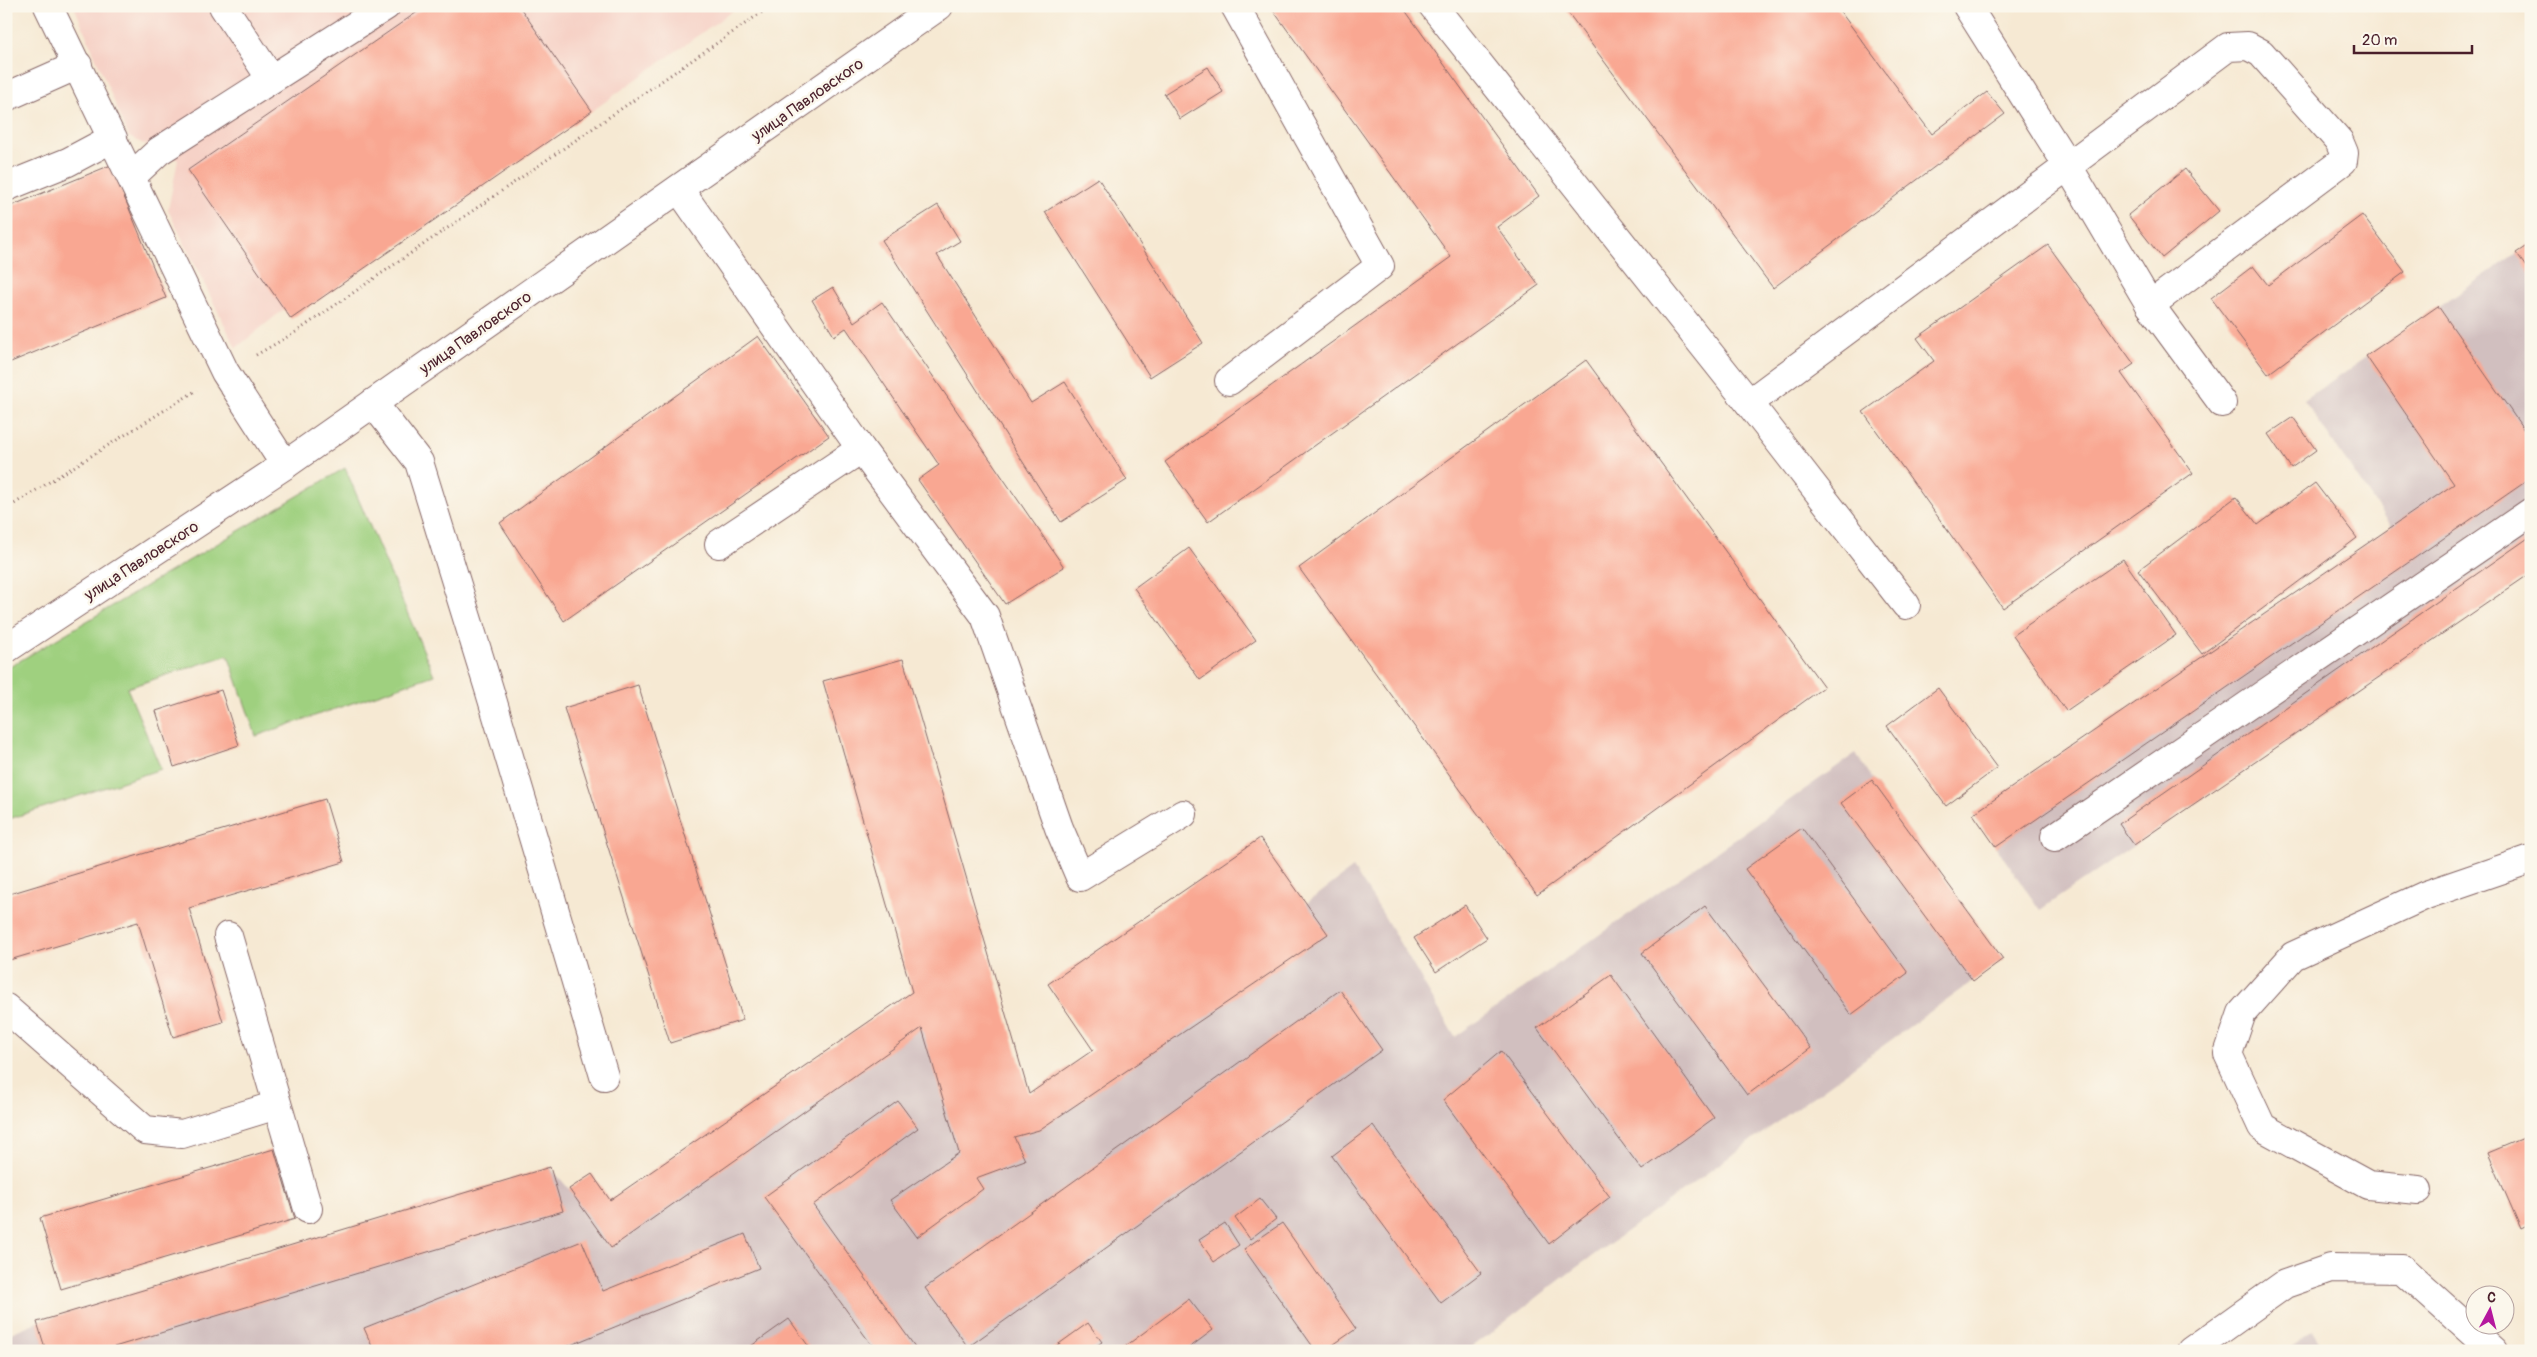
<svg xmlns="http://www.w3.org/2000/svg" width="2537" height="1357" viewBox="0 0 2537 1357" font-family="Pangolin,sans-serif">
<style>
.built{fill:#f6d1c6}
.industrial{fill:#d1bfbf}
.green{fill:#9fd07f;stroke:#747855}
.building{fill:#f9a792}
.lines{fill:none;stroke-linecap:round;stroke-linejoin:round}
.minor-casing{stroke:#866666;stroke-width:30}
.path{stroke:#866666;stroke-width:3;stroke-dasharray:1 4;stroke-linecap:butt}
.minor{stroke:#fff;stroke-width:28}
.labels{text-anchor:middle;stroke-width:5;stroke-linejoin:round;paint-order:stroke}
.street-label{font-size:16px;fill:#4a1f2b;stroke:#fbf7ec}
</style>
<rect width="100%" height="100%" fill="#fbf7ec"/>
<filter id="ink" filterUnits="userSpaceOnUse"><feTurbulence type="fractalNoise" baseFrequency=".02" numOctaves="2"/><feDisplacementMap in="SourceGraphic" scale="10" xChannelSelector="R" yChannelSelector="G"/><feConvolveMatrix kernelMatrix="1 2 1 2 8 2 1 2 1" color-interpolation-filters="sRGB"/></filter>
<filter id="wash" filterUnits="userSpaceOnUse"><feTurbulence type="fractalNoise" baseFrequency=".0096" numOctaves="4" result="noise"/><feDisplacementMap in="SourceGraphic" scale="20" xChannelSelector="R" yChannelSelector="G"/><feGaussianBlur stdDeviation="1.12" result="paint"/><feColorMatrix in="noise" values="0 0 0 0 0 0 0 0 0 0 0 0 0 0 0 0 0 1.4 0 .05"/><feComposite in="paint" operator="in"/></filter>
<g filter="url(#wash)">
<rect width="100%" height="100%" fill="#f6e9d3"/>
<path class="built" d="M74 6H734L735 9 592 111 291 319 284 309 236 348 168 210 178 160 129 137Z"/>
<g class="industrial">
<path d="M2531 243V573L2040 910 1973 814 2391 527 2304 400Z"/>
<path d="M1856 753 1872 780 2003 959 1573 1270 1467 1351H6V1335L37 1322 550 1167 569 1189 592 1174 610 1200 912 992 959 1152 1039 1130 1306 904 1353 868 1381 911 1455 1037Z"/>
<path d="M2313 1331 2326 1351H2284Z"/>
</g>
<path class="green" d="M345 468 434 675 256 736 228 655 127 688 161 769 6 820V669Z"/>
<g id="blocks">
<g class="building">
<path d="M426 6H519L592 111 291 319 188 170Z"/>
<path d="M1270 6H1402L1539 196 1497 227 1539 285 1208 522 1165 462 1451 257Z"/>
<path d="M1563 6H1836L1932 134 1987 92 2005 114 1773 288Z"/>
<path d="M1208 67 1223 92 1180 119 1164 94Z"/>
<path d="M111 165 166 298 6 364V208Z"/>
<path d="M2185 169 2219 211 2162 258 2128 215Z"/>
<path d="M1098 178 1203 343 1150 377 1045 212Z"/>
<path d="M938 205 960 241 937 255 1031 403 1065 382 1127 480 1061 522 882 240Z"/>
<path d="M2362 215 2405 272 2268 374 2211 298 2253 266 2268 285Z"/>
<path d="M2531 243V274L2516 253Z"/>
<path d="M2048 245 2134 364 2121 373 2193 473 2003 608 1863 412 1934 361 1917 338Z"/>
<path d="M833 287 854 322 882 302 1064 567 1005 604 918 480 939 465 846 328 834 336 812 300Z"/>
<path d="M2438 306 2531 440V478L1996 847 1973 814 2454 484 2366 356Z"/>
<path d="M758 336 829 436 564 621 500 523Z"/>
<path d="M1586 360 1824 687 1537 895 1299 568Z"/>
<path d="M2293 417 2316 450 2291 468 2268 434Z"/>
<path d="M2315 483 2357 538 2202 654 2138 570 2236 497 2258 525Z"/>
<path d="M2531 536V573L2134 845 2119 824Z"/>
<path d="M1189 548 1256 640 1200 680 1134 588Z"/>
<path d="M2123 559 2176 635 2066 711 2013 635Z"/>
<path d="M903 659 1029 1094 1093 1050 1048 984 1260 838 1328 934 1039 1130 1014 1137 1025 1160 976 1178 983 1189 917 1237 890 1200 959 1153 922 1028 611 1248 569 1189 592 1174 610 1200 912 992 823 681Z"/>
<path d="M638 685 743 1020 670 1043 564 708Z"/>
<path d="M1938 688 1997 768 1946 806 1887 726Z"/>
<path d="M221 690 239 745 174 767 156 711Z"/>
<path d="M1872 780 2003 959 1973 981 1841 803Z"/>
<path d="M325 799 344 862 189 908 223 1022 173 1037 138 922 6 961V895Z"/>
<path d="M1802 828 1908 973 1851 1015 1745 869Z"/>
<path d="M1465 905 1487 938 1436 972 1414 938Z"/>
<path d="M1705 906 1811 1048 1747 1095 1642 953Z"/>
<path d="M1611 975 1714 1118 1642 1170 1537 1028Z"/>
<path d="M1340 990 1382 1050 968 1347 925 1288Z"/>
<path d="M1501 1051 1610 1197 1549 1244 1443 1100Z"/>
<path d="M898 1101 918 1128 813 1205 918 1351H876L764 1197Z"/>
<path d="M1373 1125 1481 1273 1441 1303 1332 1156Z"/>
<path d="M2531 1135V1224L2521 1229 2488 1153Z"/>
<path d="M274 1149 295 1219 61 1289 40 1218Z"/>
<path d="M550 1167 563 1211 101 1351H46L37 1322Z"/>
<path d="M1260 1199 1276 1219 1250 1239 1235 1218Z"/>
<path d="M1225 1223 1239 1245 1214 1262 1199 1240Z"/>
<path d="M1282 1223 1356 1329 1324 1351H1316L1244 1249Z"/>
<path d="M745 1234 759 1268 556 1351H374L364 1328 582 1241 603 1291Z"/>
<path d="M1189 1299 1213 1330 1185 1351H1119Z"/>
<path d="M789 1319 812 1351H744Z"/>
<path d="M1088 1323 1102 1342 1089 1351H1049Z"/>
</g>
</g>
</g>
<g filter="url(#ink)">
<use href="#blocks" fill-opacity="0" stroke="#866666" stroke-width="1"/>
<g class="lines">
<g class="minor-casing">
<g id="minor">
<path d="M48 6 225 372 285 465"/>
<path d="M223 6 271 79"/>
<path d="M1433 6 1749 403 1906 605"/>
<path d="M1967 6 2068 166 2150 305 2222 403"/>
<path d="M6 97 78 65"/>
<path d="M131 177 159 151 386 6"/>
<path d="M6 187 68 162 113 138"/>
<path d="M679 189 861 449 985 616 1059 828 1080 877 1183 814"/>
<path d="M1229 381 1380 266 1235 6"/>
<path d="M373 403 419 462 489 689 604 1076"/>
<path d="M1749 403 2228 47 2248 46 2261 53 2339 141 2344 153 2343 161 2150 305"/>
<path d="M719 544 861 449"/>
<path d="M6 649 285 465 939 6"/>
<path d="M2055 837 2531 512"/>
<path d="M228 936 308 1209"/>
<path d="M6 1008 145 1130 182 1134 277 1105"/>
<path d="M2418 1190 2368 1185 2262 1127 2228 1054 2242 1013 2293 956 2426 895 2531 859"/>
<path d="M2191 1351 2285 1284 2331 1268 2402 1269 2493 1351"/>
</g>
</g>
<g class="path">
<path d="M256 355 296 332 771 6"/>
<path d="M6 509 197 390"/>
</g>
<use href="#minor" class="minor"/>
</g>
</g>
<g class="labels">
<g class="street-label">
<text transform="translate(807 99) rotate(-35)" y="6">улица Павловского</text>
<text transform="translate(475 332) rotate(-35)" y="6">улица Павловского</text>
<text transform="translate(141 560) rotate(-33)" y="6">улица Павловского</text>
</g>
</g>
<rect width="2537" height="1357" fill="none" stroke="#fbf7ec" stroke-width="25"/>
<g transform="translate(2490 1310) rotate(7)"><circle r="24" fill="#fbf7ec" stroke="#b4a19f"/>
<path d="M0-4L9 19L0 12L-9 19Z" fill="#b5179e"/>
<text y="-8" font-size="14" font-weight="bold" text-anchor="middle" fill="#4a1f2b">С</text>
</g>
<path d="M2354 45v8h118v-8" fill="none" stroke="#4a1f2b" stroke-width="2.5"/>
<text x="2362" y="45" font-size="15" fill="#4a1f2b" stroke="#fbf7ec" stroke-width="4" paint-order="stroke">20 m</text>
</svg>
